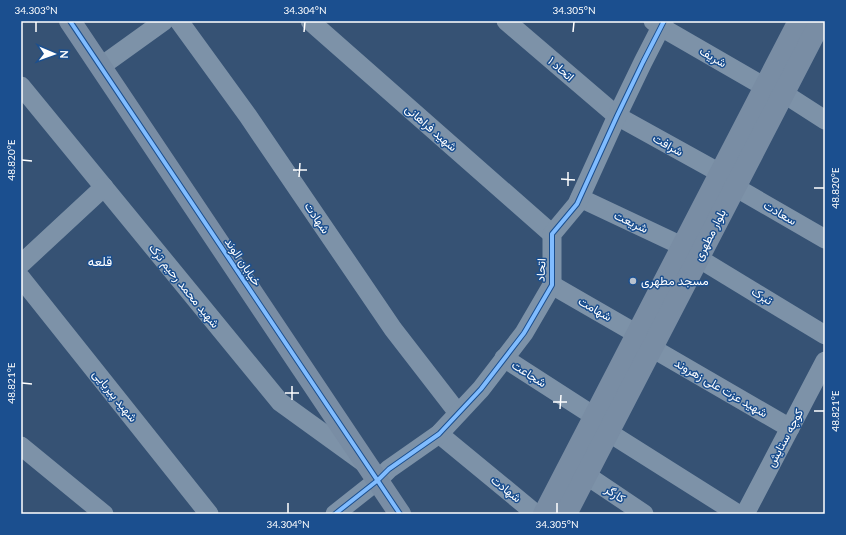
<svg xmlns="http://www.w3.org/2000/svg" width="846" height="535" viewBox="0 0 846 535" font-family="Lato,Vazirmatn,sans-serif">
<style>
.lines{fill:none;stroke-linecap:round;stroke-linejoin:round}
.street{stroke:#7d92a8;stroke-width:19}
.secondary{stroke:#798da4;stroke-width:22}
.cycleway-casing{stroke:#1b4f8f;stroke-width:6}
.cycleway{stroke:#80bcff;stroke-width:4}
.ticks{fill:none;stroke:#fff;stroke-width:1.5}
.poi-dot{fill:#b9c2ce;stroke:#1b4f8f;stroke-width:1.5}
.labels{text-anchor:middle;stroke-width:3;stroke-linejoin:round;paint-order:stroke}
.street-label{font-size:12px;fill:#fff;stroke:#1b4f8f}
.poi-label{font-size:12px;fill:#fff;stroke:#1b4f8f;text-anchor:start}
.neighbourhood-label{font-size:13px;fill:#fff;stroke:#1b4f8f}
.neatline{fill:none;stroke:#fff;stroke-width:1.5}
.ticks-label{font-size:10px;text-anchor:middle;fill:#fff}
</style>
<rect width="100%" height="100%" fill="#365274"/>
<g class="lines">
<g class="street">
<path d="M179 21 248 116 393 329 458 413"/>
<path d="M310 21 552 234"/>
<path d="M506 21 617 116 720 173"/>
<path d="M653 21 661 27 765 87"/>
<path d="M100 67 164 21"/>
<path d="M21 86 280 402 363 462"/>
<path d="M783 93 825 120"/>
<path d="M735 187 825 239"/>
<path d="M580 198 682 246"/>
<path d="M698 258 825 335"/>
<path d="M21 264 104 187"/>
<path d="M21 278 209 514"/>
<path d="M552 285 637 334"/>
<path d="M652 348 790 428"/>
<path d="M504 358 594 416"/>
<path d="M608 432 738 514"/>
<path d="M439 434 536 514"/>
<path d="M21 446 104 514"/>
<path d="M586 475 644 514"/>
<path d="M335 514 378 480 389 469 439 434 481 389 524 333 552 285V234L577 204 617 116 643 62 664 21"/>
<path d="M745 514 825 361"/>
</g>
<g class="secondary">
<path d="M70 21 400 514"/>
<path d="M544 514 799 21"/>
<path d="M566 514 821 21"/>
</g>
<g class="cycleway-casing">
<g id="cycleway">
<path d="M70 21 400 514"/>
<path d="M335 514 378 480 389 469 439 434 481 389 524 333 552 285V234L577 204 617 116 643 62 664 21"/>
</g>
</g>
<use href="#cycleway" class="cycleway"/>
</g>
<path class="ticks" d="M36 32V22M304 32 305 22M573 32 574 22M22 160 32 161M293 170H307M299 177 300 163M561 179 575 180M568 186V172M814 188H824M22 383 32 384M285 393H299M292 400V386M553 402H567M560 409 561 395M814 411H824M288 513V503M557 513V503"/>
<circle class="poi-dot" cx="633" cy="281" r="4"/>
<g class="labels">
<g class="street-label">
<text transform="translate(713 57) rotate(30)" y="4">شریف</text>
<text transform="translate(561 69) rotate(41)" y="4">اتحاد ۱</text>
<text transform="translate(431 128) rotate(41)" y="4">شهید فراهانی</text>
<text transform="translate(668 145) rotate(29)" y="4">شرافت</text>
<text transform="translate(780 213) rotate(30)" y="4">سعادت</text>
<text transform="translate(317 218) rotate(56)" y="4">شهادت</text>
<text transform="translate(631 222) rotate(25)" y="4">شریعت</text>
<text transform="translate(710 235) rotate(-63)" y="4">بلوار مطهری</text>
<text transform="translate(243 262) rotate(56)" y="4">خیابان الوند</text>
<text transform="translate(541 270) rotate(-87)" y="4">اتحاد</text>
<text transform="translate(184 286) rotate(51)" y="4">شهید محمد رحیم ترک</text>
<text transform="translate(762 296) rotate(31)" y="4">تبرک</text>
<text transform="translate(595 309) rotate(30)" y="4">شهامت</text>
<text transform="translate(529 374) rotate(33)" y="4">شجاعت</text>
<text transform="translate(721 388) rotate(30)" y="4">شهید عزت علی زهروند</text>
<text transform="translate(115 396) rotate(51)" y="4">شهید پیریایی</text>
<text transform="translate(785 438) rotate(-62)" y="4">کوچه ستایش</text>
<text transform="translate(506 489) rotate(39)" y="4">شهادت</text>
<text transform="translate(615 494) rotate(34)" y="4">کارگر</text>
</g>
<g class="poi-label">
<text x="641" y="285">مسجد مطهری</text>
</g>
<g class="neighbourhood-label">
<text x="100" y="266">قلعه</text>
</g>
</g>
<rect width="846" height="535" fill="none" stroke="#1b4f8f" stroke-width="44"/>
<g transform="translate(54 54) rotate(92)" stroke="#1b4f8f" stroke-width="3" paint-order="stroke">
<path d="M0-3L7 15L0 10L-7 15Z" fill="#ffffff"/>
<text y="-6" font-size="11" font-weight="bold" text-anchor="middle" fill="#ffffff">N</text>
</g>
<rect x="22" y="22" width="802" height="491" class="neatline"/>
<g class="ticks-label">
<text x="36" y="14">34.303°N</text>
<text x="305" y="14">34.304°N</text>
<text x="574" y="14">34.305°N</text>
<text transform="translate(11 160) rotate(-90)" y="4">48.820°E</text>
<text transform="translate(835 188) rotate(-90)" y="4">48.820°E</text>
<text transform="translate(11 383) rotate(-90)" y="4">48.821°E</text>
<text transform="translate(835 411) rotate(-90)" y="4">48.821°E</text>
<text x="288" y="528">34.304°N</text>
<text x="557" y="528">34.305°N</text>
</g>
</svg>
